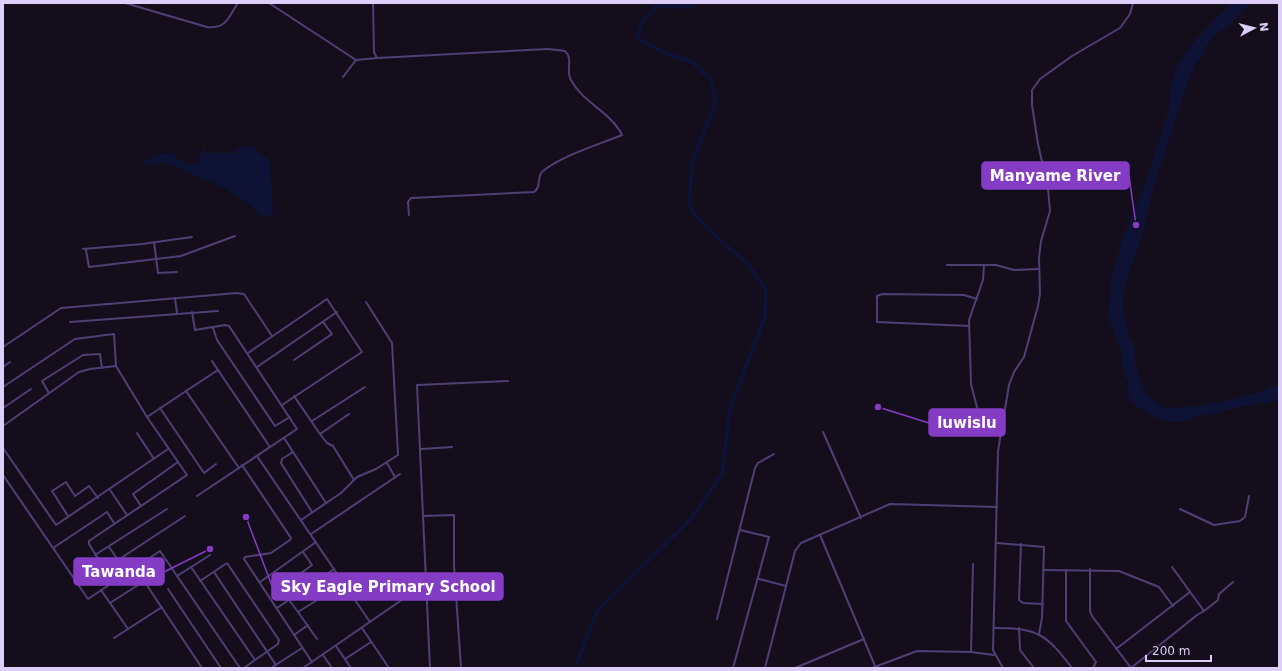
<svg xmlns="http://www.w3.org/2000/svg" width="1282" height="671" viewBox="0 0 1282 671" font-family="'DejaVu Sans',sans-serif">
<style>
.water{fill:#0e1235}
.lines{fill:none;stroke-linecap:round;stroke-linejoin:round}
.river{stroke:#0e1235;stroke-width:4}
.street{stroke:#4f3f75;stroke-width:2}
.leader{fill:none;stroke:#853cc5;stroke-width:1.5}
.callout-dot{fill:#853cc5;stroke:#140e1c;stroke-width:1.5}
.callout{fill:#853cc5;stroke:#853cc5;stroke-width:1.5}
.callout-label{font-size:15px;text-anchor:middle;font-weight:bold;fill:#fff}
</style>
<rect width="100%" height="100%" fill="#140e1c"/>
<g class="water">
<path d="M1232 3H1251L1231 22 1226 28 1215 35 1205 48V53L1197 62 1188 81 1153 189 1142 235 1123 291V308L1129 338 1134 344 1136 352 1134 359 1145 393 1156 403 1167 408 1198 406 1223 402 1268 389 1272 386H1279V401L1254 404 1219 412 1215 415 1208 414 1193 417 1192 419C1187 420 1181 422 1176 422 1163 423 1129 407 1128 393 1127 389 1128 384 1128 380L1125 377 1122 366V353L1108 317 1111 282 1123 236 1143 190 1170 106C1166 63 1204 30 1232 3Z"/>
<path d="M249 146H252L270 161 273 215 270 218 267 215 265 217 260 216C240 189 200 179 171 164 162 161 153 166 145 164V161C153 157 167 150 175 154L178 162 182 159 186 165 198 162 203 149 205 148 206 154 219 152 223 153H235L238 148Z"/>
</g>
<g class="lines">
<path class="river" d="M575 668 597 611 691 519 722 474 730 408 765 317 766 290 749 265 711 232 694 214 689 203 692 163 716 101 710 79 691 61 669 55 638 39C639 24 647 15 658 5L688 7 696 3"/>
<g class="street">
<path d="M125 3 207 27C227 29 228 17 238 3"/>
<path d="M269 3 356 60"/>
<path d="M373 3 374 52 377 58 548 49 565 51C574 59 565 71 571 80 583 103 611 112 622 135 600 144 561 156 543 171 536 176 542 187 534 192L411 198 408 202 409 215"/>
<path d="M343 77 356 60 377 58"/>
<path d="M154 242 158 273 177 272"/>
<path d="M83 249 142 244 192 237"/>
<path d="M86 250 89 267 181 256 235 236"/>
<path d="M947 265H996L1014 270 1038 269"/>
<path d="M175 298 177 313"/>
<path d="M192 312 195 330 225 325 229 326 297 429 197 496"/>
<path d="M70 322 218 311"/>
<path d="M969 326 877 322V296L882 294 964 295 977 299"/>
<path d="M213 328 217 340 275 426 290 417"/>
<path d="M3 347 61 308 237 293 244 294 272 336"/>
<path d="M248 353 327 299 362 352 282 405"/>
<path d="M294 360 332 334 323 322"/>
<path d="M212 361 218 370"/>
<path d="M3 367 10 362"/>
<path d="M257 367 337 312"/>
<path d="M3 387 75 339 114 334 116 366"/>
<path d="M186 391 218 370 270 447"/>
<path d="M49 393 42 381 83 355 100 354 102 368"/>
<path d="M294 396 320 434 349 414"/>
<path d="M3 408 31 389"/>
<path d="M160 408 204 473 216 464"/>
<path d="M979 415 971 384 969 320 983 280 984 265"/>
<path d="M312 421 365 387"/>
<path d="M3 426 79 372 90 369 116 366 147 417 186 391 239 468"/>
<path d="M823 432 861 518"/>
<path d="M137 433 154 459"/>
<path d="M320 434 327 443 333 446 354 480"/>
<path d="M284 438 326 503"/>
<path d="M3 448 56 525 168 449"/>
<path d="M421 449 452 447"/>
<path d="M293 452 282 459 281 463 312 512"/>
<path d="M257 456 370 622"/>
<path d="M387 463 395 477"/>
<path d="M242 465 291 538 290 540 271 553 245 557 244 559 312 662"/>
<path d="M3 475 88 599 160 551 240 668"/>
<path d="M110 490 127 515"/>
<path d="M141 506 133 494 178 462"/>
<path d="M1180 509 1214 525 1240 521 1245 517 1249 496"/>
<path d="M68 516 52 491 66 482 75 496 89 486 98 498"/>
<path d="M423 516 454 515V565L461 668"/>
<path d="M301 520 341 493 357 477 376 469 398 455 392 343 366 302"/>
<path d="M311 534 400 474"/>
<path d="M820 535 875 666"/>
<path d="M997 543 1044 547 1042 618 1039 634"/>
<path d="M1021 544 1019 600 1023 603 1043 604"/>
<path d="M109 547 118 560 185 516"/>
<path d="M53 548 107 512 114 523"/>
<path d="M303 552 312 565 297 576 306 588"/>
<path d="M95 555 167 509"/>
<path d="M191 567 255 660 244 668"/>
<path d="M1172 567 1204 611"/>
<path d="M1090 569V611L1092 616 1131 668"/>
<path d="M1044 570 1119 571 1159 587 1173 606"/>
<path d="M1066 570V621L1096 662 1093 668"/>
<path d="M214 572 276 665"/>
<path d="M177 576 210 555"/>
<path d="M759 579 786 586"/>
<path d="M144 581 202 668"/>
<path d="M200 581 227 563 279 640 278 644 255 660"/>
<path d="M260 582 316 542"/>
<path d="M113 583 89 544V541L187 475 147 417"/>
<path d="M168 589 221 668"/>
<path d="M101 590 128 629"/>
<path d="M289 600 298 612 330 592 321 578"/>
<path d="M110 603 157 573 148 559"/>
<path d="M277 608 334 569"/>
<path d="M298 612 317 639"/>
<path d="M717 619 755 468 758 463 774 454"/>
<path d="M362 628 389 668"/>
<path d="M995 628C1038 628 1046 634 1072 668"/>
<path d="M1019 628 1020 650 1034 668"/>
<path d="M294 635 308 625"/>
<path d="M114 638 162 607"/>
<path d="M336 646 351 668"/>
<path d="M1116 649 1190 592"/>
<path d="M971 652 973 564"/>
<path d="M323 655 332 668"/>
<path d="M345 659 371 642"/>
<path d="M271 668 302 648"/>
<path d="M303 668 406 597 425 589"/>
<path d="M430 668 417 385 508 381"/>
<path d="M733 668 769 537 740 530"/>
<path d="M765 668 795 551 801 543 890 504 997 507"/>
<path d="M795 668 864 639"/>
<path d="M872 668 917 651 971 652 994 655"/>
<path d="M1003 668 993 650 998 451 1009 385 1014 372 1024 357 1038 306 1040 294 1039 258 1041 241 1050 211 1048 188 1038 144 1032 105V90L1040 79 1072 56 1120 28 1130 14 1133 3"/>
<path d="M1131 668 1197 615 1204 611 1218 600 1219 594 1233 582"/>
</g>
</g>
<path class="leader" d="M1136 225L1129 176M878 407L929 423M210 549L164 572M246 517L272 586"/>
<g class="callout-dot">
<circle cx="1136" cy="225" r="4"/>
<circle cx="878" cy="407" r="4"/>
<circle cx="210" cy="549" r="4"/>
<circle cx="246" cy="517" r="4"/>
</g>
<g class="callout">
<rect x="982" y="162" width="147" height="27" rx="4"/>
<rect x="929" y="409" width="76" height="27" rx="4"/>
<rect x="74" y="558" width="90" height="27" rx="4"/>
<rect x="272" y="573" width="231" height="27" rx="4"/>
</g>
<g class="callout-label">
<text x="1055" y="181">Manyame River</text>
<text x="967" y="428">luwislu</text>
<text x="119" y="577">Tawanda</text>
<text x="388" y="592">Sky Eagle Primary School</text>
</g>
<rect width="1282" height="671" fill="none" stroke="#decff9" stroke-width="8"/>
<g transform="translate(1254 28) rotate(83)" stroke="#140e1c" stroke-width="3" paint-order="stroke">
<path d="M0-3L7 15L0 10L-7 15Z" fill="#decff9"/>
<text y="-6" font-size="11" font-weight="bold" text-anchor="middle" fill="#decff9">N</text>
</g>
<path d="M1146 655v6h65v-6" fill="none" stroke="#decff9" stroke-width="2"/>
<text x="1152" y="655" font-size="12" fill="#decff9" stroke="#140e1c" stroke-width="3" paint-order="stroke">200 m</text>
</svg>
